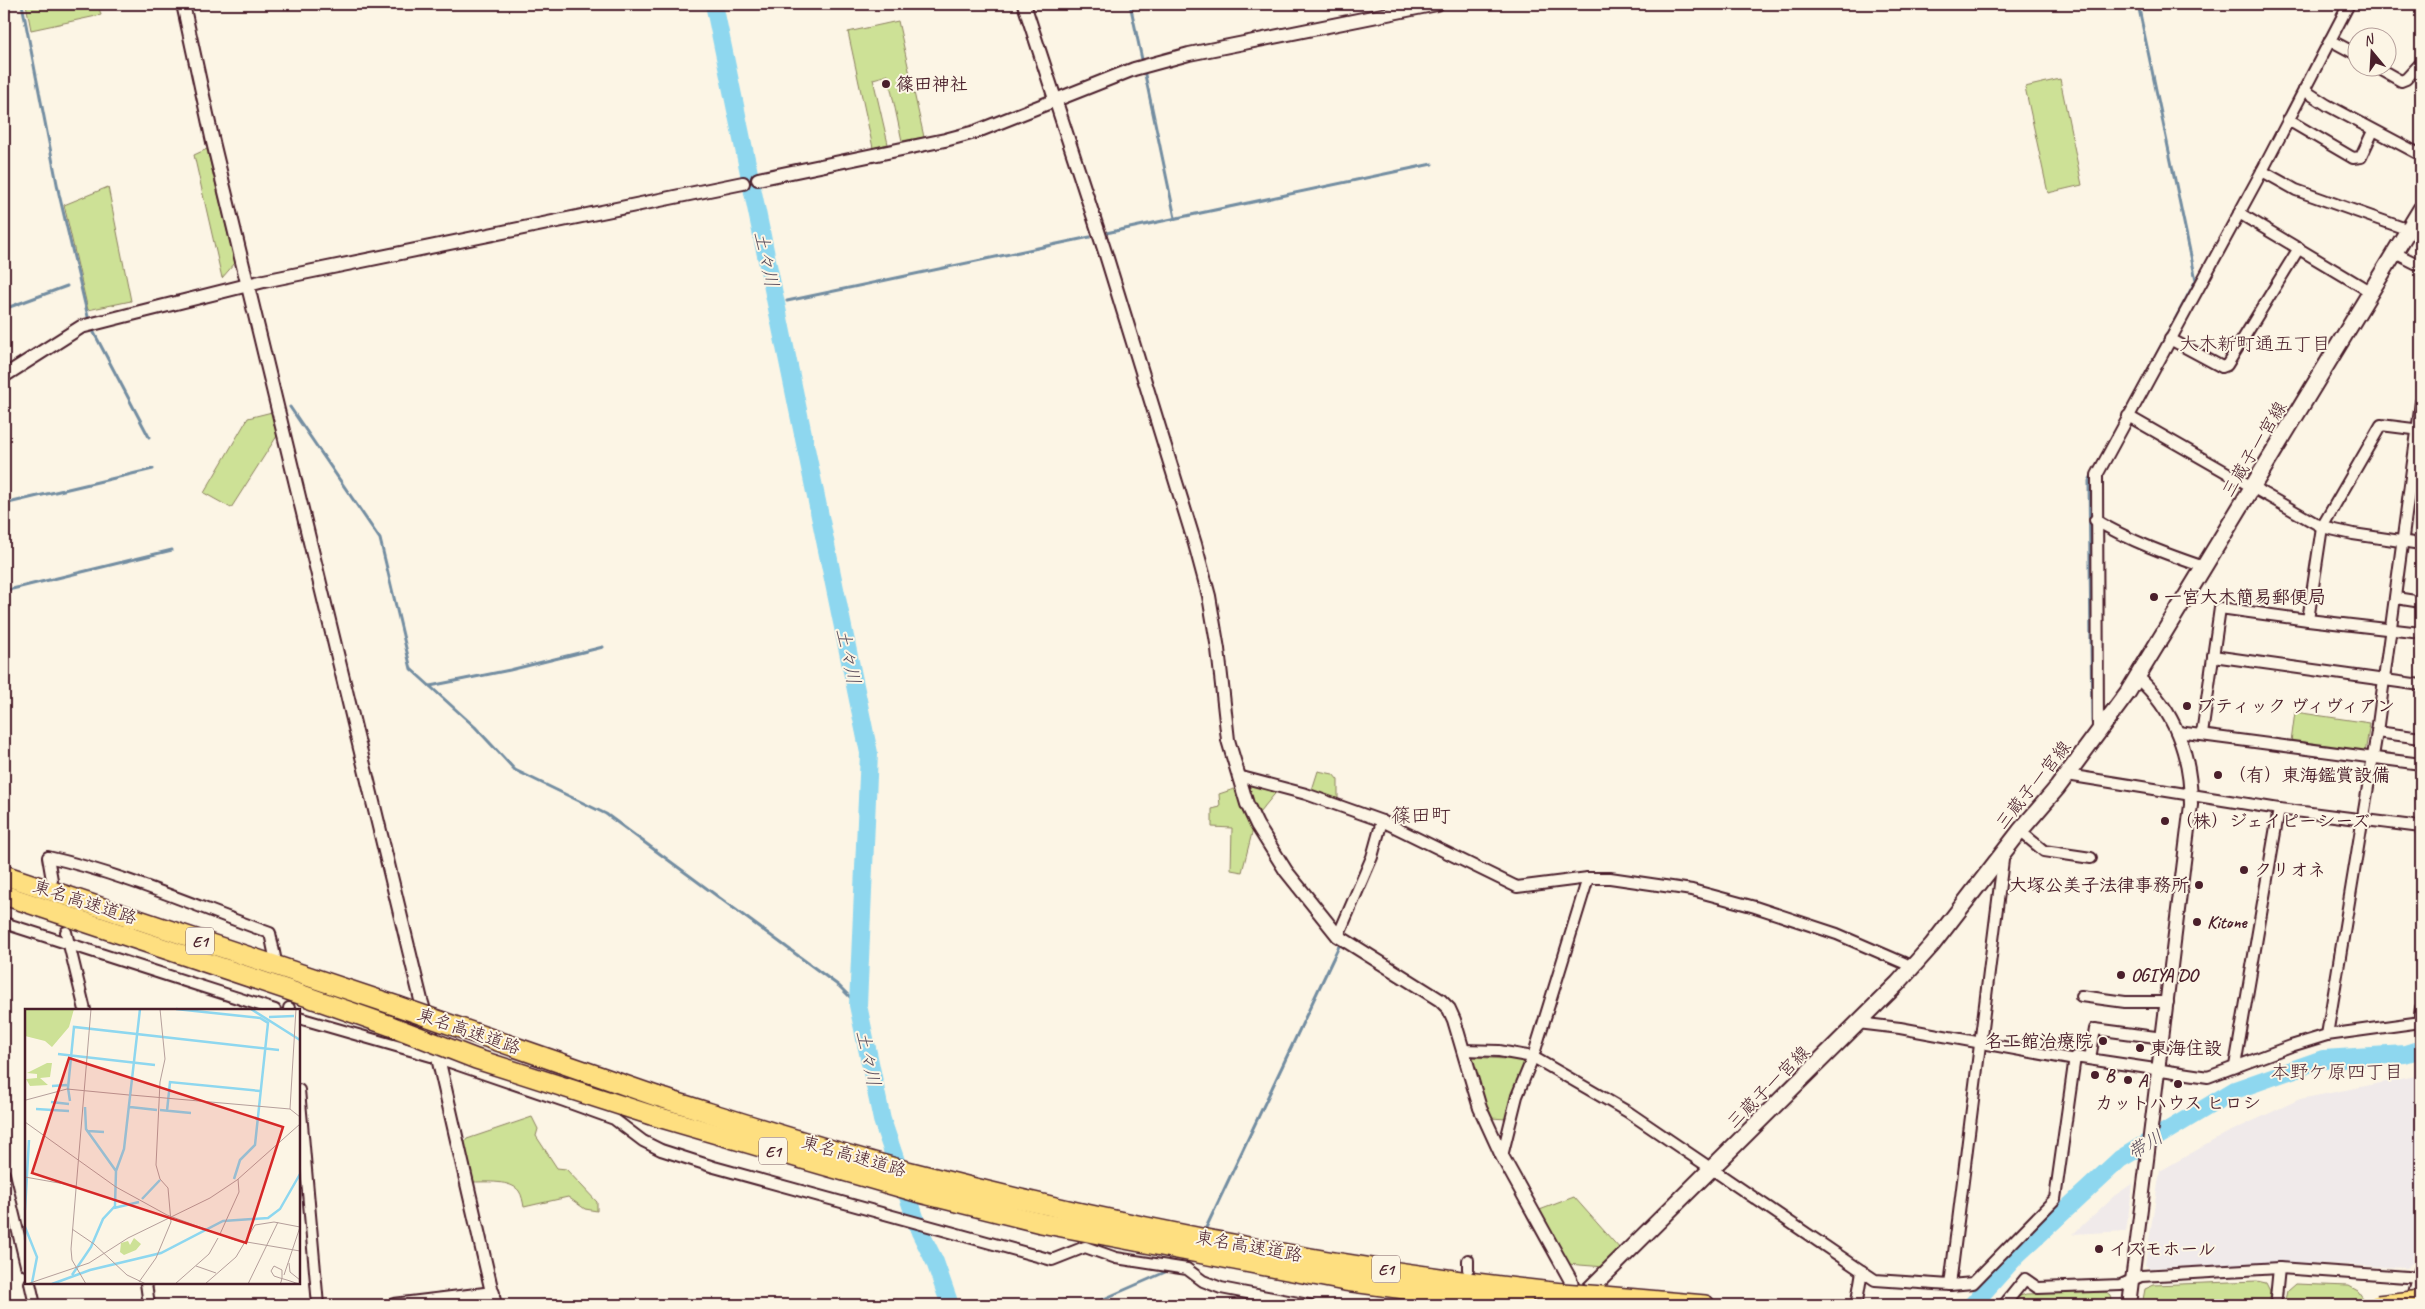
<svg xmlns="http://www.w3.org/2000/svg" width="2425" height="1309" viewBox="0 0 2425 1309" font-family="Caveat,'Klee One',sans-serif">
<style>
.built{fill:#f0eaea}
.green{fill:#cde196;stroke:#8c8060}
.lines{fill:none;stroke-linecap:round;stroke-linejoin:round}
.stream{stroke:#738da1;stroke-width:3}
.river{stroke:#8ed7ef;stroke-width:18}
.minor-casing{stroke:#4a1f2b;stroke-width:14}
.tertiary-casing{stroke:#4a1f2b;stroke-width:16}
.secondary-casing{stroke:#4a1f2b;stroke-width:19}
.motorway-casing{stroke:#4a1f2b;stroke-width:22}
.minor{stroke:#fcf5e5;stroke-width:10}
.tertiary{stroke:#fcf5e5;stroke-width:12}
.secondary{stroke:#fcf5e5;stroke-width:15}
.motorway{stroke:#fedf80;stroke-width:19}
.motorway-bridge-casing{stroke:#4a1f2b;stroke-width:22;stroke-linecap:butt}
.motorway-bridge{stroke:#fedf80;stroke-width:19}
.poi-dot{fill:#4a1f2b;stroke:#fcf5e5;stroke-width:2}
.labels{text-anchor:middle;stroke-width:4;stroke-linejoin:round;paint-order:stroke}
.shield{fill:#fcf5e5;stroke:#7f5f63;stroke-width:1}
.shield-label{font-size:16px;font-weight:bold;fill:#4a1f2b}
.poi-label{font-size:18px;font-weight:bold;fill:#4a1f2b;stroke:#fcf5e5;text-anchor:start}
.street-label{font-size:18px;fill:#4a1f2b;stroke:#fcf5e5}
.water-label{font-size:19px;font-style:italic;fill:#5b4d5c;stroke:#fcf5e5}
.neighbourhood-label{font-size:19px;fill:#4a1f2b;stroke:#fcf5e5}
.quarter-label{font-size:20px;fill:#4a1f2b;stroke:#fcf5e5}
.inset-river{fill:none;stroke:#8ed7ef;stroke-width:2.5}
.inset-road{fill:none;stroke:#b59f9b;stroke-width:1}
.view{fill:#d62828;fill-opacity:0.15;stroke:#d62828;stroke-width:2.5}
.inset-edge{fill:none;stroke:#4a1f2b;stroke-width:2.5}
</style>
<rect width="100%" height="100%" fill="#fcf5e5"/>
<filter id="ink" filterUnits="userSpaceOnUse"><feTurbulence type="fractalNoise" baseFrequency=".02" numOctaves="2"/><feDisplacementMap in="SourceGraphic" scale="10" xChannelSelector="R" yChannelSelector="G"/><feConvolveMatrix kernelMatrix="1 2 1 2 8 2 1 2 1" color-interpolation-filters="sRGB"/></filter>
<g filter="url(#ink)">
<g class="built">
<path d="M2421 1075V1207L2412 1263 2406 1268 2292 1262 2149 1268 2145 1265 2160 1171 2225 1134 2300 1099Z"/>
<path d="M2133 1183 2126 1231 2073 1234 2114 1196Z"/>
</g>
<g class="green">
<path d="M26 4H98L101 15 31 30Z"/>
<path d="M898 21 924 137 902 141 888 75 873 79 888 144 873 148 848 32Z"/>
<path d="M2060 79 2082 185 2048 193 2025 87Z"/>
<path d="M207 149 235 263 222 278 194 155Z"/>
<path d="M108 187 131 301 88 310 64 205Z"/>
<path d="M272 412 277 436 231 508 204 493 248 418Z"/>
<path d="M2295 712 2370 723 2365 753 2291 742Z"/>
<path d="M1318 771 1333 774 1338 780V802L1311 793Z"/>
<path d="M1250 783 1278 790 1259 813 1246 787Z"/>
<path d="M1237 788 1253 829 1242 872 1231 870 1232 828 1212 827V809L1220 807 1219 794Z"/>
<path d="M1472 1057 1522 1060 1525 1063 1507 1119 1490 1118 1470 1059Z"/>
<path d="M532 1117 538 1129 536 1136 557 1168 566 1169 597 1202V1211L585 1209 568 1197 524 1207C523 1202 522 1195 519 1191 511 1180 486 1182 474 1182L464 1143 467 1139Z"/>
<path d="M1574 1197 1621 1250 1605 1267 1567 1264 1537 1211Z"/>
<path d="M2257 1281 2266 1283 2270 1291 2268 1305H2142L2145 1289 2154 1285Z"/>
<path d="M2295 1284 2349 1286 2358 1291 2365 1301 2284 1305 2287 1291Z"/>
<path d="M2106 1292 2111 1296 2113 1305H2010L2017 1297 2026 1294Z"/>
</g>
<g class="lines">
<g class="stream">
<path d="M22 4 59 194 89 321"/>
<path d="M1130 4 1143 64"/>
<path d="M1144 70 1175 218"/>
<path d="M1106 233 1432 164"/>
<path d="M787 301 1090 237"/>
<path d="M4 309 67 286"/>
<path d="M91 327 149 437"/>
<path d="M290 407 380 539 411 669 475 727 515 770 606 814 839 986 858 1005"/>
<path d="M4 504 153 469"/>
<path d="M4 591 172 550"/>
<path d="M430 686 510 670 603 647"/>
<path d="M2092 722 2089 481 2196 280 2138 4"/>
<path d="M1204 1232 1339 946"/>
<path d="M1090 1305 1170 1270"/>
</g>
<g class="river">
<path d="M714 4 869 753 858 1005 882 1120 920 1232 935 1262 950 1305"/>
<path d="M1972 1305 2017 1255 2120 1159 2235 1090 2323 1059 2405 1054 2421 1049"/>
</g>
<g class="minor-casing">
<g id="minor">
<path d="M2330 40 2358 55"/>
<path d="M2378 68 2401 81 2406 79 2421 63"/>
<path d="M2304 90 2327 105 2421 155"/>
<path d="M2288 120 2353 158 2361 157 2373 131"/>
<path d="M2262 171 2296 190 2409 230"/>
<path d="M2239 213 2371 292"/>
<path d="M2395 253 2421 266"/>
<path d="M2170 339 2222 367 2227 365 2299 248"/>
<path d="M2128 416 2322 527 2353 534 2421 544"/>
<path d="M2411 481 2421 482"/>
<path d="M2095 520C2130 541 2166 554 2204 567"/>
<path d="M2396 598 2421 602"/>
<path d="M2308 620 2421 633"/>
<path d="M2213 656 2421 685"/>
<path d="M2178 732 2421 764"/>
<path d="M2377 732 2421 738"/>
<path d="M2098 733 2097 475 2262 171 2349 4"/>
<path d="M2202 734 2220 608 2308 620 2322 527 2381 425 2421 430"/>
<path d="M2067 775 2279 809 2421 827"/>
<path d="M1238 776 1306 794 1382 821 1517 887 1588 878H1610L1692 890 1755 907 1837 934 1904 963 1912 968"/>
<path d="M2020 831 2044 851 2091 858"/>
<path d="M52 880 48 857C121 873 198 907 270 933L275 957"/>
<path d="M4 923 275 1010"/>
<path d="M66 932 85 1010"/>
<path d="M1338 936 1372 857 1382 821"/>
<path d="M2081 996 2125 1002H2168"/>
<path d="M289 1008V1010"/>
<path d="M299 1018 438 1058 564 1101 614 1119 643 1141 661 1150 714 1167 1052 1260 1085 1247 1116 1258 1187 1269 1203 1281 1221 1288 1309 1305"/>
<path d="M2419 1022 2421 1008"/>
<path d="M1858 1023 1900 1028 2075 1060"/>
<path d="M2327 1035 2377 732 2421 402"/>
<path d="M1463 1050 1499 1051 1533 1057 1628 1112 1875 1280 1950 1285 2004 852"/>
<path d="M2090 1059 2095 1029 2163 1038"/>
<path d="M2235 1066 2279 809"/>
<path d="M299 1090 318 1305"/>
<path d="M1502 1156 1517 1096 1533 1057 1588 878"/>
<path d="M4 1174 26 1265"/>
<path d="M1468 1269V1260"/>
<path d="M30 1283 35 1305"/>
<path d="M146 1283 149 1305"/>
<path d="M1950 1285 1973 1283 2055 1199 2075 1057 2208 1077 2291 1046 2327 1035 2421 1022"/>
<path d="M2276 1298 2279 1268"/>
<path d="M1857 1301 1862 1271"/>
<path d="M2004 1305 2025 1279 2038 1288 2121 1285 2141 1276 2279 1268 2421 1278"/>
</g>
</g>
<g class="tertiary-casing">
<g id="tertiary">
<path d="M183 4 213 142 421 1000 438 1058 495 1305"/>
<path d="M1024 4 1106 255 1195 544 1209 596 1218 649 1228 740 1247 804 1257 825 1286 871 1338 936 1440 1000 1449 1009 1454 1020 1480 1108 1502 1156 1570 1279 1577 1301"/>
<path d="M758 179 945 140 975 132 1134 69 1189 54 1437 4"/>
<path d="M4 376 81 327 140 312 264 281 743 183"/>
<path d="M394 1305 493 1293"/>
<path d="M2129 1305 2191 805C2191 756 2175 710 2137 677"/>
<path d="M2412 1305 2421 1270"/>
</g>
</g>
<g class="secondary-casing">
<path id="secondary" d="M1574 1305 1898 983 1932 945 2020 831 2057 788 2128 692 2421 209"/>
</g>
<g class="motorway-casing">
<g id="motorway">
<path d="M4 875 397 1006"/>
<path d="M4 895 288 990 391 1026"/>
<path d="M656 1096C740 1122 825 1150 911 1172 1124 1227 1343 1270 1562 1293"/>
<path d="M651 1115 916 1192 1041 1223 1345 1281 1524 1305"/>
<path d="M1603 1296 1705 1305"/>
</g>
</g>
<use href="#minor" class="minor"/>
<use href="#tertiary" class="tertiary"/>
<use href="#secondary" class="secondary"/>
<use href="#motorway" class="motorway"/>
<g class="motorway-bridge-casing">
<g id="motorway-bridge">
<path d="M397 1006 656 1096"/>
<path d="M391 1026 476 1059 651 1115"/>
<path d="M1562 1293 1603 1296"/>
<path d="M2378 1305 2421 1300"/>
</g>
</g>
<use href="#motorway-bridge" class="motorway-bridge"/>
</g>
</g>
<g class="poi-dot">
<circle cx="886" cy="84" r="5"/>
<circle cx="2154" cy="597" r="5"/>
<circle cx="2187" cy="706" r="5"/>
<circle cx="2218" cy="775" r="5"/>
<circle cx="2165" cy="821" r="5"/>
<circle cx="2244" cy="870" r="5"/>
<circle cx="2199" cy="885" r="5"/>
<circle cx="2197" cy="922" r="5"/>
<circle cx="2121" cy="975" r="5"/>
<circle cx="2103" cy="1041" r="5"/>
<circle cx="2140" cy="1048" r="5"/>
<circle cx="2095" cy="1075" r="5"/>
<circle cx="2128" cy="1080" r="5"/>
<circle cx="2178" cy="1084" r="5"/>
<circle cx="2099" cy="1249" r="5"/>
</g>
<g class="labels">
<g class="shield">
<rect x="186" y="927.5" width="28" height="27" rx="4"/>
<rect x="759" y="1137.5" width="28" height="27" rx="4"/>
<rect x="1372" y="1255.5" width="28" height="27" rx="4"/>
</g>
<g class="shield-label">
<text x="200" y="947">E1</text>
<text x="773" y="1157">E1</text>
<text x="1386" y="1275">E1</text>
</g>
<g class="poi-label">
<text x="896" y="90">篠田神社</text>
<text x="2164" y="603">一宮大木簡易郵便局</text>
<text x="2197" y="712">ブティック ヴィヴィアン</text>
<text x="2228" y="781">（有）東海鑑賞設備</text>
<text x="2175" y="827">（株）ジェイピーシーズ</text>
<text x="2254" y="876">クリオネ</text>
<text x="2189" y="891" text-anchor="end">大塚公美子法律事務所</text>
<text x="2207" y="928">Kitone</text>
<text x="2131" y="981">OGIYA DO</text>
<text x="2093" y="1047" text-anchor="end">名工館治療院</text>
<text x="2150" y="1054">東海住設</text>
<text x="2105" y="1081">B</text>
<text x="2138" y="1086">A</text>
<text x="2178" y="1109" text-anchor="middle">カットハウス ヒロシ</text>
<text x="2109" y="1255">イズモホール</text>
</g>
<g class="street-label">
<text transform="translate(2254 449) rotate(-59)" y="6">三蔵子一宮線</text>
<text transform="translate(2033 785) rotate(-51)" y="6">三蔵子一宮線</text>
<text transform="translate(85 902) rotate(18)" y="6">東名高速道路</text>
<text transform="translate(469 1031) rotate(19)" y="6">東名高速道路</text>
<text transform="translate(1768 1087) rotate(-45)" y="6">三蔵子一宮線</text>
<text transform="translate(854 1156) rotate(16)" y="6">東名高速道路</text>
<text transform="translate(1249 1246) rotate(10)" y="6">東名高速道路</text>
</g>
<g class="water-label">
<text transform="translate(767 259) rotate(78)" y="7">土々川</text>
<text transform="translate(849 656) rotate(78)" y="7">土々川</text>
<text transform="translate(869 1058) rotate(78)" y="7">土々川</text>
<text transform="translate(2145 1144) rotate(-31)" y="7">帯川</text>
</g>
<g class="neighbourhood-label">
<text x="2255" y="350">大木新町通五丁目</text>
<text x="2337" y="1078">本野ケ原四丁目</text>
</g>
<g class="quarter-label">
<text x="1421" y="822">篠田町</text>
</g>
</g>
<g transform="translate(25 1009)">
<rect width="275" height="275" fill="#fcf5e5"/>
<path d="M0 0H49L44 18 27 38 20 32 0 27ZM22 54H27L25 68 15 69 23 76 5 77 1 70 12 69V65L2 64ZM109 229 116 235 111 241 113 245 111 241 99 246 95 243 96 234 103 232 105 236Z" fill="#cde196"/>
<path class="inset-river" d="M151 0 235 9 243 14 230 136 215 151 209 170M226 0 275 31M244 8 269 7M33 45 130 56M27 77 42 76M45 92 43 79 49 18 254 41M26 93 44 95M60 98 61 120 91 162M105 98 132 101M11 100 44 102M135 101 166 104M142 102 145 73 235 82M63 122 79 123M117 190 135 171M89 199 114 193M0 201 4 131M0 218 12 248 7 274M47 266 66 238 78 210 90 197 91 162 99 140 115 0M27 275 65 261 136 244 198 212 243 209 255 200 275 165"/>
<path class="inset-road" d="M106 86 265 100 275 108M1 91 42 80 104 86M265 100 271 0M0 113 91 178 142 206 210 231 275 242M0 168 51 177M47 220 69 235 102 266 121 275M195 225 214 183 213 170M264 254 265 263 275 271M171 257 191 264M259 266 275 218M114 273 131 249 146 213 143 179 135 170 131 156 135 73 140 50 135 0M2 275 64 254 103 229 185 189 212 171 275 115M61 275 47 251 46 240 66 0M150 275 184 245 193 229M180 275 211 248 230 216 249 213 275 218M223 275 253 213M255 275 256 273 257 269V261L249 257 246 262 249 267 255 269 262 271 271 274 275 275"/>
<path class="view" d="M44 49 258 118 221 234 7 164Z"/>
<rect width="275" height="275" class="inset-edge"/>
</g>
<rect width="2425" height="1309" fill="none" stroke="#fcf5e5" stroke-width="20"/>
<rect x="10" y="10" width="2405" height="1289" fill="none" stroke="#4a1f2b" stroke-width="2" filter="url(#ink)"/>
<g transform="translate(2372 52) rotate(342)"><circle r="24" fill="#fcf5e5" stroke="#b59f9b"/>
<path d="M0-4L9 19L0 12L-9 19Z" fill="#4a1f2b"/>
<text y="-8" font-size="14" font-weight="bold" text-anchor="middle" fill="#4a1f2b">N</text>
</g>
</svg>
